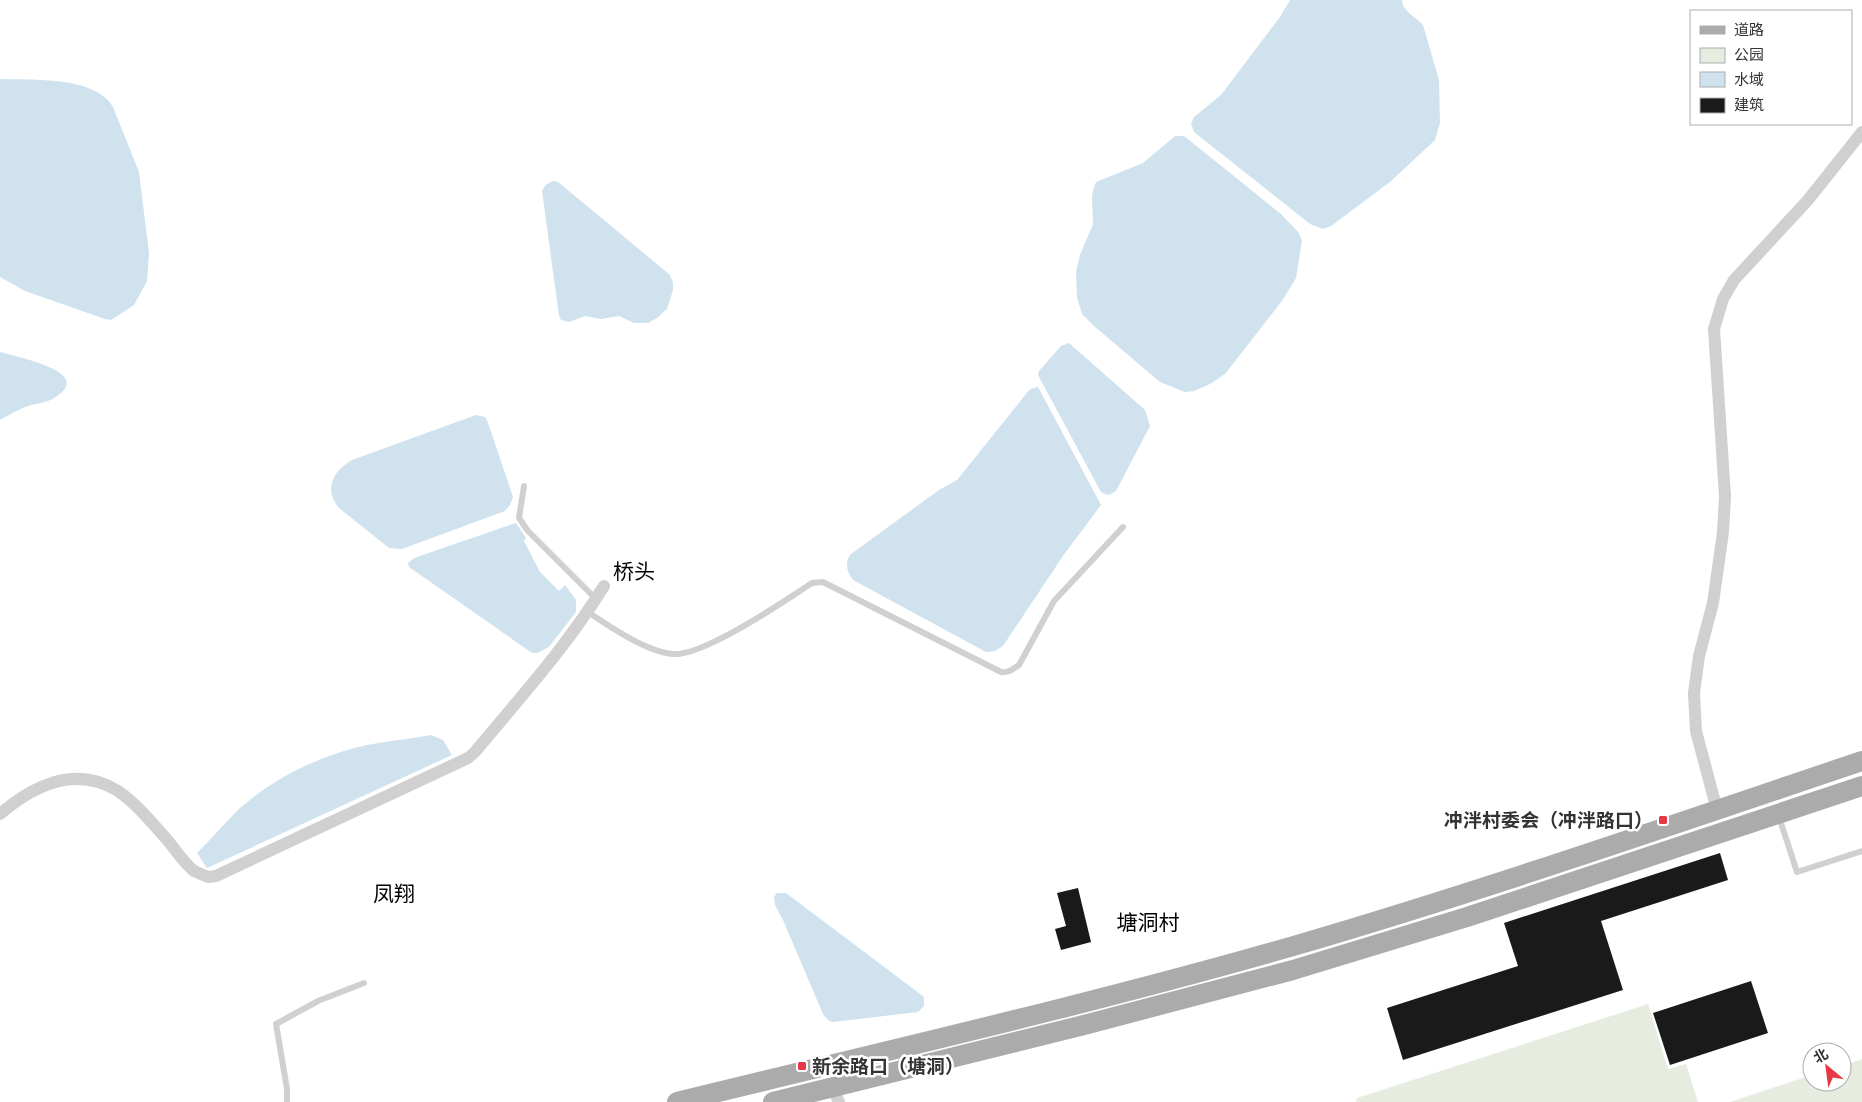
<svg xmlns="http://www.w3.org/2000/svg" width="1862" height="1102" viewBox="0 0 1862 1102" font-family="Mulish,'Noto Sans SC',sans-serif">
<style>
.green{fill:#e6ecdf}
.water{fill:#cfe2ee}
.building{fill:#1a1a1a}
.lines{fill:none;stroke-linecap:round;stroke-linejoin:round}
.service{stroke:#d0d0d0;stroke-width:6}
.minor{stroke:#d0d0d0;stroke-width:12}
.primary{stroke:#ababab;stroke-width:20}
.poi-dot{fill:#e63946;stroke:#fff;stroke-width:2}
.labels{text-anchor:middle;stroke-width:5;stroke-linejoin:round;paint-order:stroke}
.poi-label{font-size:19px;font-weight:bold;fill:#333;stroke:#fff;text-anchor:end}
.quarter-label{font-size:21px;fill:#000;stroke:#fff}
</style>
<rect width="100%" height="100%" fill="#fff"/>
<!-- green -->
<g class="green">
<path d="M1648,1004L1668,1069L1686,1064L1698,1102H1356L1357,1098Z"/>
<path d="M1862,1059V1102H1730L1812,1075V1082H1842V1066Z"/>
</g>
<!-- water -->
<g class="water">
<path d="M1290,0H1402C1403,12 1415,16 1423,25L1439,80L1440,123L1435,140L1390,182L1331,226L1323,229L1310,224L1194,132L1191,124L1194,117L1221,95L1280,17Z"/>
<path d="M0,79C31,80 96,76 113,107L139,172L149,253L147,281L134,305L111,320L105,319L25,291L0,277Z"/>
<path d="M1175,136H1184L1281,214L1299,233L1302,241L1296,278L1282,301L1225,374L1210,384L1194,391L1185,392L1160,382L1094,326L1082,314L1077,298L1076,272L1080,255L1093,224L1092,198L1093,190L1096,182L1143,163Z"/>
<path d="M554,181L558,182L669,274L673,282V290L667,309L657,318L648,323H634L619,316L601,319L585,316L569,322L561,320L559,316L542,191C544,186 548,182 554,181Z"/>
<path d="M1069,343L1145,410L1150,426L1116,491L1109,495L1105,494L1101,492L1038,375L1039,371L1061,346Z"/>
<path d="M0,352C16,357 98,372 54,398C46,403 37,403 28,406C19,409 9,415 0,420Z"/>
<path d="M1038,387L1101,505L1063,556L1003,646L995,651L986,652L853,580C847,572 844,563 851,554L939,490L957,480L1030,389Z"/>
<path d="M476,415L485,417L487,420L513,497L510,505L505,511L402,549L389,548L339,508C323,489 333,471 352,460Z"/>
<path d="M516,523L526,538L524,541L540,572L559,591L565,585L576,600V612L549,647L537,653H532L409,567L408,563L414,558Z"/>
<path d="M431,735L443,740L452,755L207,868L197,853C211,839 225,823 239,809C275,777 321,755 367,745C388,741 410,739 431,735Z"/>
<path d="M777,893H786L924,997V1006L918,1012L833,1022L829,1021L823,1014L783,920L775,905L774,897Z"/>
</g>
<!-- building -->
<g class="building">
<path d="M1720,853L1728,880L1601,921L1623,990L1403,1060L1387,1008L1518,966L1504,923Z"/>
<path d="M1078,888L1091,942L1061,950L1055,929L1066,926L1057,893Z"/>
<path d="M1751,981L1768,1033L1670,1065L1653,1013Z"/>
</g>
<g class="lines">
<!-- service -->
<g class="service">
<path d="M524,486L519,518L528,531L596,599"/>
<path d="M588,612C610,627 647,652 673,654C702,657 785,601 812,583L823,582L1001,672C1009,673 1013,669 1019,665L1054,601L1123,527"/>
<path d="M1779,817L1797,872L1862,851"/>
<path d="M287,1102V1089L276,1024L318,1001L364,983"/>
</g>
<!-- minor -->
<g class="minor">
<path d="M1717,810L1696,731L1694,693L1699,656L1713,603L1723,532L1725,496L1714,329L1723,299L1734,280L1808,200L1862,132"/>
<path d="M0,814C34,785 76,765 118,791C137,804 154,825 169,842C177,852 184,863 194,871L208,877L216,876L468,758L474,753C519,699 567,646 604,586"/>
<path d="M832,1087L839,1102"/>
</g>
<!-- primary -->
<g class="primary">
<path d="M677,1102C881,1052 1088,1005 1290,947C1482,891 1672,825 1862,761"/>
<path d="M773,1102L1084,1025L1293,970L1467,917L1862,786"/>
</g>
</g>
<!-- markers -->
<g class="poi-dot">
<rect x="1658" y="815" width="10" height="10" rx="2.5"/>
<rect x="797" y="1061" width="10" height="10" rx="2.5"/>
</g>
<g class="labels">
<!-- poi labels -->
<g class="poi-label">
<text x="1653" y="827">冲泮村委会（冲泮路口）</text>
<text x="812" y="1073" text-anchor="start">新余路口（塘洞）</text>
</g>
<!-- quarter labels -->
<g class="quarter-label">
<text x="634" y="579">桥头</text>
<text x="394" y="901">凤翔</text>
<text x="1148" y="930">塘洞村</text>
</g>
</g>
<!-- legend -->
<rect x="1690" y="10" width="162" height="115" fill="#ffffff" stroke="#adadad"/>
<rect x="1700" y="26" width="25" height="8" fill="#ababab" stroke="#adadad"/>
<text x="1734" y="35" font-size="15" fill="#333333">道路</text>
<rect x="1700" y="48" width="25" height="15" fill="#e6ecdf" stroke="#adadad"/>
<text x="1734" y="60" font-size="15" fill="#333333">公园</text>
<rect x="1700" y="72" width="25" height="15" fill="#cfe2ee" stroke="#adadad"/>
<text x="1734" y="85" font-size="15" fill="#333333">水域</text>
<rect x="1700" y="98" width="25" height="15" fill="#1a1a1a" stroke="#adadad"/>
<text x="1734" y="110" font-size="15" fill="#333333">建筑</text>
<!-- north arrow -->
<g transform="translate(1827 1067) rotate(331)"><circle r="24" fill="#ffffff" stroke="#adadad"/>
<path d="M0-4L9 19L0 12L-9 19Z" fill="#e63946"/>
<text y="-8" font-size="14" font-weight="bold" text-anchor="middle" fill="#333333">北</text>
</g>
</svg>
